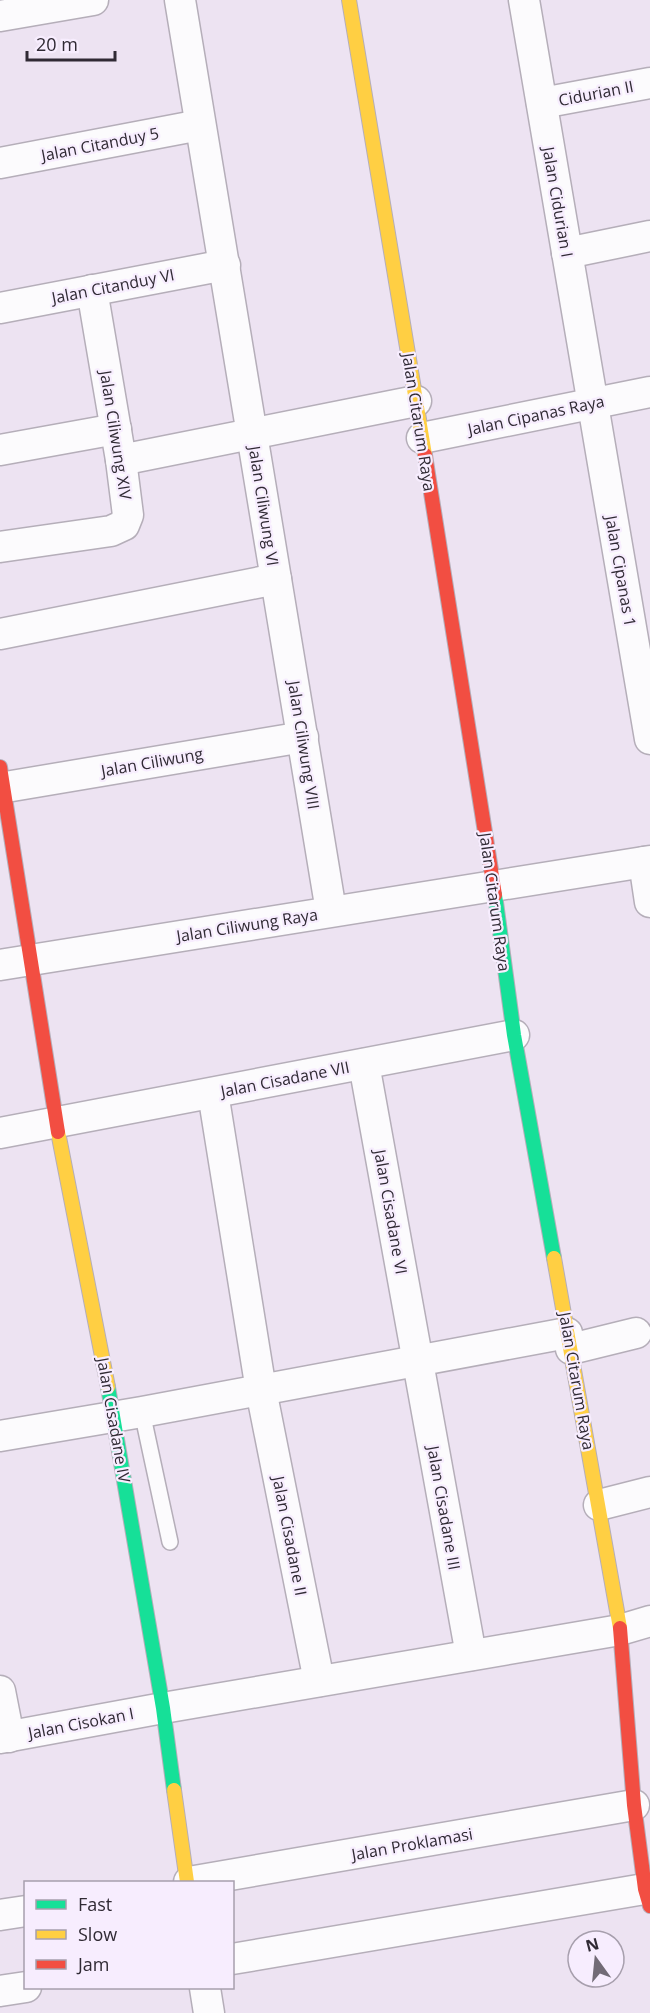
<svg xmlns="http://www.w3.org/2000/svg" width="650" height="2013" viewBox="0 0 650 2013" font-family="'Open Sans',sans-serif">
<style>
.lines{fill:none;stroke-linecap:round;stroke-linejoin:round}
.lane-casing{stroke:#b5aeb9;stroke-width:18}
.street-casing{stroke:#b5aeb9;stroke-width:33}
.fast-casing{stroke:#b5aeb9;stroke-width:16}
.slow-casing{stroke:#b5aeb9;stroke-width:16}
.jam-casing{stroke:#b5aeb9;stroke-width:16}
.lane{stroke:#fcfbfd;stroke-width:15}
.street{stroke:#fcfbfd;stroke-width:30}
.fast{stroke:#16e098;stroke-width:14}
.slow{stroke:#ffcf43;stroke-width:14}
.jam{stroke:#f24e42;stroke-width:14}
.labels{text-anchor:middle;stroke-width:4.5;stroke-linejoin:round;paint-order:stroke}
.street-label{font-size:16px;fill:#302a34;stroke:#f7edfe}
</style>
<rect width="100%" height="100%" fill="#ede3f2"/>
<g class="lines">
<defs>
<path id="lane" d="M142,1412L170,1542"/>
<g id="street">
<path d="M180,0L331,911"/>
<path d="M524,0L650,739"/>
<path d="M0,16L93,0"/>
<path d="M542,103L650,83"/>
<path d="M0,163L200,125"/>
<path d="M567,253L650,236"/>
<path d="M0,308L225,265"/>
<path d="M422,438L650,392"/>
<path d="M0,450L116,429"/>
<path d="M121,460L416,401"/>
<path d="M0,547L111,531L124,525L128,515L121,460L92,290"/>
<path d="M0,634L276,579"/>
<path d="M0,788L303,737"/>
<path d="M644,862L650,902"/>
<path d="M0,965L650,861"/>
<path d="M364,1064L471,1655"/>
<path d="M213,1093L261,1390L319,1681"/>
<path d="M0,1133L514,1035"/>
<path d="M571,1349L636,1333"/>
<path d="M0,1436L142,1412L567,1333"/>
<path d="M599,1505L650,1492"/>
<path d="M0,1691L9,1737"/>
<path d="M0,1738L163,1708L620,1630L650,1621"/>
<path d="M189,1882L634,1805"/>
<path d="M0,1915L26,1911"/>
<path d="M232,1959L650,1888"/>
<path d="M205,1988L209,2013"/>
<path d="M0,1991L26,1987"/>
</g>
<g id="fast">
<path d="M495,895L514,1035L554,1258"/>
<path d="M108,1387L163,1708L174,1790"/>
</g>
<g id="slow">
<path d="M349,0L425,455"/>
<path d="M58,1132L108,1387"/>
<path d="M554,1258L620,1628"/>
<path d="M174,1790L187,1882"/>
</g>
<g id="jam">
<path d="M425,455L495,895"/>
<path d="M0,767L58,1132"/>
<path d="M620,1628L634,1805L645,1889L650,1906"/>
</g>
</defs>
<!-- lane casing -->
<use href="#lane" class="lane-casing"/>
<!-- street casing -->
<use href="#street" class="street-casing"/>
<!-- fast casing -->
<use href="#fast" class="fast-casing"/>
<!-- slow casing -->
<use href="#slow" class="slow-casing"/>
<!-- jam casing -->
<use href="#jam" class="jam-casing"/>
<!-- lane -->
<use href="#lane" class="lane"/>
<!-- street -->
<use href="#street" class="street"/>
<!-- fast -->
<use href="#fast" class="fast"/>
<!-- slow -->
<use href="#slow" class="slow"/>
<!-- jam -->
<use href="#jam" class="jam"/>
</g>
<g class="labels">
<!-- street labels -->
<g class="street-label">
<text transform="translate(596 93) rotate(-11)" y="6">Cidurian II</text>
<text transform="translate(100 144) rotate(-11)" y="6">Jalan Citanduy 5</text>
<text transform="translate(558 202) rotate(80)" y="6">Jalan Cidurian I</text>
<text transform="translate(113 286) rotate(-11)" y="6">Jalan Citanduy VI</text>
<text transform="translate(536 415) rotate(-12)" y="6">Jalan Cipanas Raya</text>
<text transform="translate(419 422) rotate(81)" y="6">Jalan Citarum Raya</text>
<text transform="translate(116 435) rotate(81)" y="6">Jalan Ciliwung XIV</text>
<text transform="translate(264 506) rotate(81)" y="6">Jalan Ciliwung VI</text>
<text transform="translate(621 571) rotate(80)" y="6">Jalan Cipanas 1</text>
<text transform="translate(304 745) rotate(81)" y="6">Jalan Ciliwung VIII</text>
<text transform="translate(152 762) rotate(-10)" y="6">Jalan Ciliwung</text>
<text transform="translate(495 902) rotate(82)" y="6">Jalan Citarum Raya</text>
<text transform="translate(247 925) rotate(-9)" y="6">Jalan Ciliwung Raya</text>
<text transform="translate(285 1079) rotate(-11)" y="6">Jalan Cisadane VII</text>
<text transform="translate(391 1212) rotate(80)" y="6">Jalan Cisadane VI</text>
<text transform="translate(577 1381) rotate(80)" y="6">Jalan Citarum Raya</text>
<text transform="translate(114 1420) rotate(80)" y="6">Jalan Cisadane IV</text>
<text transform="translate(444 1508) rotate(80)" y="6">Jalan Cisadane III</text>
<text transform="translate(290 1536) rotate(79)" y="6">Jalan Cisadane II</text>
<text transform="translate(81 1723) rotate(-11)" y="6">Jalan Cisokan I</text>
<text transform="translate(412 1844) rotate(-10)" y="6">Jalan Proklamasi</text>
</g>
</g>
<!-- legend -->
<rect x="24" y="1881" width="210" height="108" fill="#f7edfe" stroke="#a79fad" stroke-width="1.5"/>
<rect x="36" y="1900" width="30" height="9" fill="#16e098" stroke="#a79fad" stroke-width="1.5"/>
<text x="78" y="1911" font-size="18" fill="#302a34">Fast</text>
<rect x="36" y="1930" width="30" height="9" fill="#ffcf43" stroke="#a79fad" stroke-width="1.5"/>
<text x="78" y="1941" font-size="18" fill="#302a34">Slow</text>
<rect x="36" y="1960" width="30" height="9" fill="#f24e42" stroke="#a79fad" stroke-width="1.5"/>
<text x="78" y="1971" font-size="18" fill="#302a34">Jam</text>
<!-- north arrow -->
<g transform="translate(596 1959) rotate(345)"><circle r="28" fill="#f7edfe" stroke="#a79fad" stroke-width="1.5"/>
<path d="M0-4.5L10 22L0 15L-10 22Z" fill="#726b76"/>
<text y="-9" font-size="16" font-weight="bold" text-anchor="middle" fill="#302a34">N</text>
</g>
<!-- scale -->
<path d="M27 51v9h88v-9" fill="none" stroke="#302a34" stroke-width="3"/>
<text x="36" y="51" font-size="18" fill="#302a34" stroke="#f7edfe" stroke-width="4.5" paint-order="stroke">20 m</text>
</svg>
